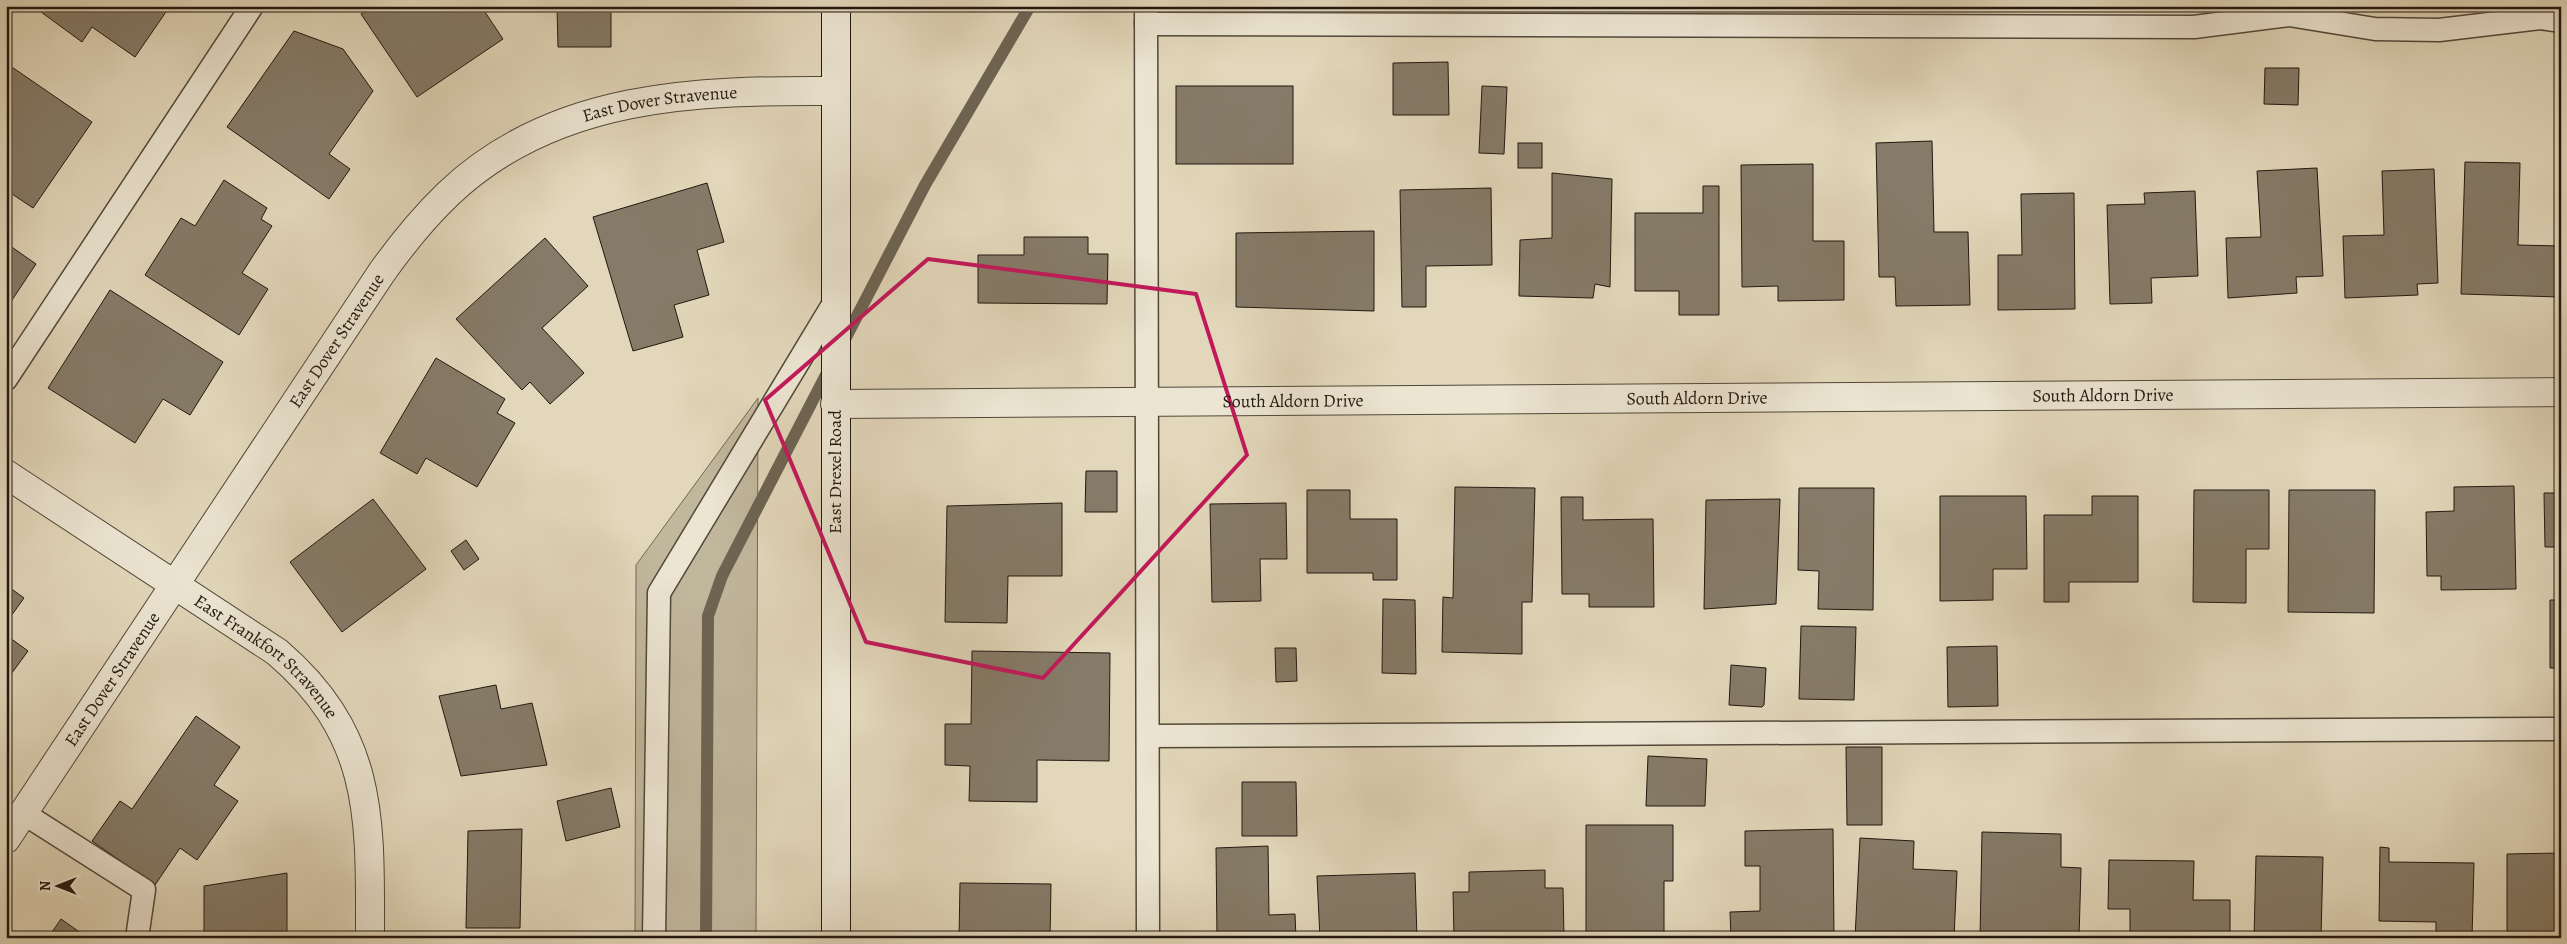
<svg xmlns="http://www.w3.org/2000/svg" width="2567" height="944" viewBox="0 0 2567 944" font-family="Alegreya,serif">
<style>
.green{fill:#c1b79d;stroke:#716856}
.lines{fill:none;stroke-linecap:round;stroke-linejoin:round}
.stream{stroke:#6d6453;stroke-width:12}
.building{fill:#857b68;stroke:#211810}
.lane-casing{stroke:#51483a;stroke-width:25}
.street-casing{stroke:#51483a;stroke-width:30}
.secondary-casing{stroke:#211810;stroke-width:30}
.lane{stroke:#ece5d2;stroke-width:22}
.street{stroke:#ece5d2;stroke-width:28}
.secondary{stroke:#ece5d2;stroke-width:28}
.marked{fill:none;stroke:#c2185b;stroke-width:4;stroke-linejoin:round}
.labels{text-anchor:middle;stroke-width:4;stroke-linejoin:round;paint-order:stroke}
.street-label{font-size:18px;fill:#211810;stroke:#ece5d2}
</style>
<rect width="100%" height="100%" fill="#e2d7ba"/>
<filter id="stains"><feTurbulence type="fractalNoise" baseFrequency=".004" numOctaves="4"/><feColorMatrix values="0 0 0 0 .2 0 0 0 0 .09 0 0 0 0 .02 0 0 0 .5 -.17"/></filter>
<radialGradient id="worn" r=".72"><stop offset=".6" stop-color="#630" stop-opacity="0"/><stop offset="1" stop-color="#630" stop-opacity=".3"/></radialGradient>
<!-- green -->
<path class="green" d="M758,398L756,938H635L636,565Z"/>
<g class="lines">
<!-- stream -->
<g class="stream">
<path d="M842,345L925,185L1030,6"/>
<path d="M706,938L708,616L722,576L829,369"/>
</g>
</g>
<!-- building -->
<g class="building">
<path d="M45,6H170L135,57L92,27L82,42L41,12Z"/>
<path d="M372,6H481L503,39L417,97L361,14Z"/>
<path d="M557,6H611V47H558Z"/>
<path d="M294,31L343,49L373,91L329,154L350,169L329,199L227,127Z"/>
<path d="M1448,62L1449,115H1393V63Z"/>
<path d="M6,63L92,122L33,208L6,190Z"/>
<path d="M2265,68H2299L2298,105L2264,104Z"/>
<rect x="1176" y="86" width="117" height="78"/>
<path d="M1482,86L1507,87L1504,154L1479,153Z"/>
<path d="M1932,141L1934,232H1968L1970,305L1896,306L1895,277H1879L1876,143Z"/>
<rect x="1518" y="143" width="24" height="25"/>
<path d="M2465,162L2520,163L2518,245L2561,246L2560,297L2461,294Z"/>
<path d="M1813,164V241H1844V300L1778,301V286L1742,287L1741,165Z"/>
<path d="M2317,168L2323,276L2296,277L2297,293L2228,298L2226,238L2261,237L2257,171Z"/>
<path d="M2434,169L2438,283L2417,284L2418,295L2345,298L2343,236L2384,235L2382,171Z"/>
<path d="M1552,173L1612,179L1610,287L1595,284L1593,298L1519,296L1520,240L1552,238Z"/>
<path d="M224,180L267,208L261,219L272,226L242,273L268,289L239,335L145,275L181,218L195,226Z"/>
<path d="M707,183L724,242L697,250L709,295L674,305L683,337L633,351L593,217Z"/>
<path d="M1703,186H1719V315H1679V291H1635V213H1703Z"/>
<path d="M1491,188L1492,265L1426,266V307H1402L1400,190Z"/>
<path d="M2195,191L2198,276L2151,278L2152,303L2110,304L2107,205L2145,204L2144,193Z"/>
<path d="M2074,193L2075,309L1998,310V255H2022L2021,194Z"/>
<path d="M1374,231V311L1236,307V233Z"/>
<path d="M1024,237H1088V254H1108L1107,304L978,303V255H1024Z"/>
<path d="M545,238L588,286L542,328L584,373L550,404L530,382L522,390L456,319Z"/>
<path d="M6,243L36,264L6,309Z"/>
<path d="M110,290L223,362L190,415L163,399L135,443L48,388Z"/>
<path d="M436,358L505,399L497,413L515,423L477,487L426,458L417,474L380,453Z"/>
<path d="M1086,471H1117V512H1085Z"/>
<path d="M2514,486L2516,589L2441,590V576H2427L2426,512L2454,511V487Z"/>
<path d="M1455,487L1535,488L1532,602H1522V654L1442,652L1443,597L1453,598Z"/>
<path d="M1799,488H1874L1873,610L1818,609L1819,571L1798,570Z"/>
<path d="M1307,490H1350V519H1397V580H1373V573H1307Z"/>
<path d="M2194,490H2269V549H2246V603L2193,602Z"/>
<path d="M2289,490H2375L2374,613L2288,612Z"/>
<path d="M2544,493H2561V668H2550V600H2560V547H2545Z"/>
<path d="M1940,496H2026L2027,569H1993V600L1940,601Z"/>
<path d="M2092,496H2138V582H2069V602H2044V515H2092Z"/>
<path d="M1561,497H1583V520L1653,519L1654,607H1589V594H1562Z"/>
<path d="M373,499L426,569L342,632L290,562Z"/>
<path d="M1780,499L1776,604L1704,609L1706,500Z"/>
<path d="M1062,503V576H1008L1007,623L945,622L947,506Z"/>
<path d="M1286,503L1287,559H1260L1261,601L1212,602L1210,504Z"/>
<path d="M466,540L479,559L464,570L451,551Z"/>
<path d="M6,585L24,598L6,623Z"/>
<path d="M1383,599L1415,600L1416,674L1382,673Z"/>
<path d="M1801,626L1856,627L1854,700L1799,699Z"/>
<path d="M6,635L28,651L6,681Z"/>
<path d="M1997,646L1998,706L1948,707L1947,647Z"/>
<path d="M1275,648H1296L1297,681L1276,682Z"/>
<path d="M972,651L1110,653L1109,761L1037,760V802L969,801L970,766L945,765V724H971Z"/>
<path d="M1731,665L1766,668L1764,705L1762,707L1729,705Z"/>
<path d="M496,685L501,709L532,703L547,765L461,776L439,696Z"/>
<path d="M196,716L240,747L214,785L238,801L197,860L180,848L155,885L92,841L120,801L132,809Z"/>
<path d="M1846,747H1882V825H1847Z"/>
<path d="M1648,756L1707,759L1705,806H1646Z"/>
<path d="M1242,782H1296L1297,836H1242Z"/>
<path d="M611,788L620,827L566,841L557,801Z"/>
<path d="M1586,825H1673V881H1664V938H1586Z"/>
<path d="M522,829L520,928H466L468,831Z"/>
<path d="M1833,829L1834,938H1731L1730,912L1760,911V866H1745V831Z"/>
<path d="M1982,832L2061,834V867L2081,868L2079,938H1980Z"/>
<path d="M1860,838L1914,841L1913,869L1957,871L1954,938L1887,935V938H1855Z"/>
<path d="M1268,846L1269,915L1295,914L1296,938H1217L1216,848Z"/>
<path d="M2380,847L2389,848V862L2474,863L2472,938H2436V922L2379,921Z"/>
<path d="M2561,853V938H2507V854Z"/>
<path d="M2256,856L2323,857L2321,938H2254Z"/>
<path d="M2109,860L2194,861L2193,900H2230V938H2130V909H2108Z"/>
<path d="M1545,870V888H1563L1564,938H1454L1453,892H1469V872Z"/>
<path d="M287,873V938H204V886Z"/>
<path d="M1415,873L1417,938H1320L1317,876Z"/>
<path d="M960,883L1051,884L1050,938H959Z"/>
<path d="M61,919L88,938H48Z"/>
</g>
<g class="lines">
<defs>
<g id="lane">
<path d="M1146,6L1148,938"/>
<path d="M1146,24L2194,27L2289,15L2375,29L2439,30L2540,18L2561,21"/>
<path d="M6,379L252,6"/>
<path d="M1148,736L2561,729"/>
<path d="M23,813L144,890L137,938"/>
<path d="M654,938L659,593L837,298"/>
</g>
<g id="street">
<path id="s1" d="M835,404L2561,392"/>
<path id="s2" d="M6,474L277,652C375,736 370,819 370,938"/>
<path id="s3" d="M6,839L382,272C402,244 423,218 448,194C554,93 698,90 836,91"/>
</g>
<path id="secondary" d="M836,938V6"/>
</defs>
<!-- lane casing -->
<use href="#lane" class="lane-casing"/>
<!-- street casing -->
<use href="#street" class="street-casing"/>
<!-- secondary casing -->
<use href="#secondary" class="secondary-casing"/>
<!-- lane -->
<use href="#lane" class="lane"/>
<!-- street -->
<use href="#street" class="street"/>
<!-- secondary -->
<use href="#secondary" class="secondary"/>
</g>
<!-- marked area -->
<path class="marked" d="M928,259L1196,294L1247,455L1043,678L866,642L765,400Z"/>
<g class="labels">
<!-- street labels -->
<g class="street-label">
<text dy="6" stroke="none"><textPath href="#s3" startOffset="1018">East Dover Stravenue</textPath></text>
<text dy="6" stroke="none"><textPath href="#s3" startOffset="598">East Dover Stravenue</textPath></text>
<text dy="6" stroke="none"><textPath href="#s1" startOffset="1268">South Aldorn Drive</textPath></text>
<text dy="6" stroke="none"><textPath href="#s1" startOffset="862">South Aldorn Drive</textPath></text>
<text dy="6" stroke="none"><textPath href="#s1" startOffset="458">South Aldorn Drive</textPath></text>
<text transform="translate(835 472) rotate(-90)" y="6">East Drexel Road</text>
<text dy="6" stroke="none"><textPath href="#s2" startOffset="319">East Frankfort Stravenue</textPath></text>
<text dy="6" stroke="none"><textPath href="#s3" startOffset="192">East Dover Stravenue</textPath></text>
</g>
</g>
<!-- margin -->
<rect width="2567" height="944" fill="none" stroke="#e2d7ba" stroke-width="25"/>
<rect x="8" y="8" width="2552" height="929" fill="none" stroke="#211810" stroke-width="2.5"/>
<rect x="12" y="12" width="2542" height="919" fill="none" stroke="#211810"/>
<!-- north arrow -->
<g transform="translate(58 886) rotate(270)" stroke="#ece5d2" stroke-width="4" paint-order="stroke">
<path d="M0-4L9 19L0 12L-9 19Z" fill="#211810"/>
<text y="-8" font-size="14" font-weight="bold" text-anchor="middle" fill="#211810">N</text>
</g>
<rect width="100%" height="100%" filter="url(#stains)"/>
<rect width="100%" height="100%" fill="url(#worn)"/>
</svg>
